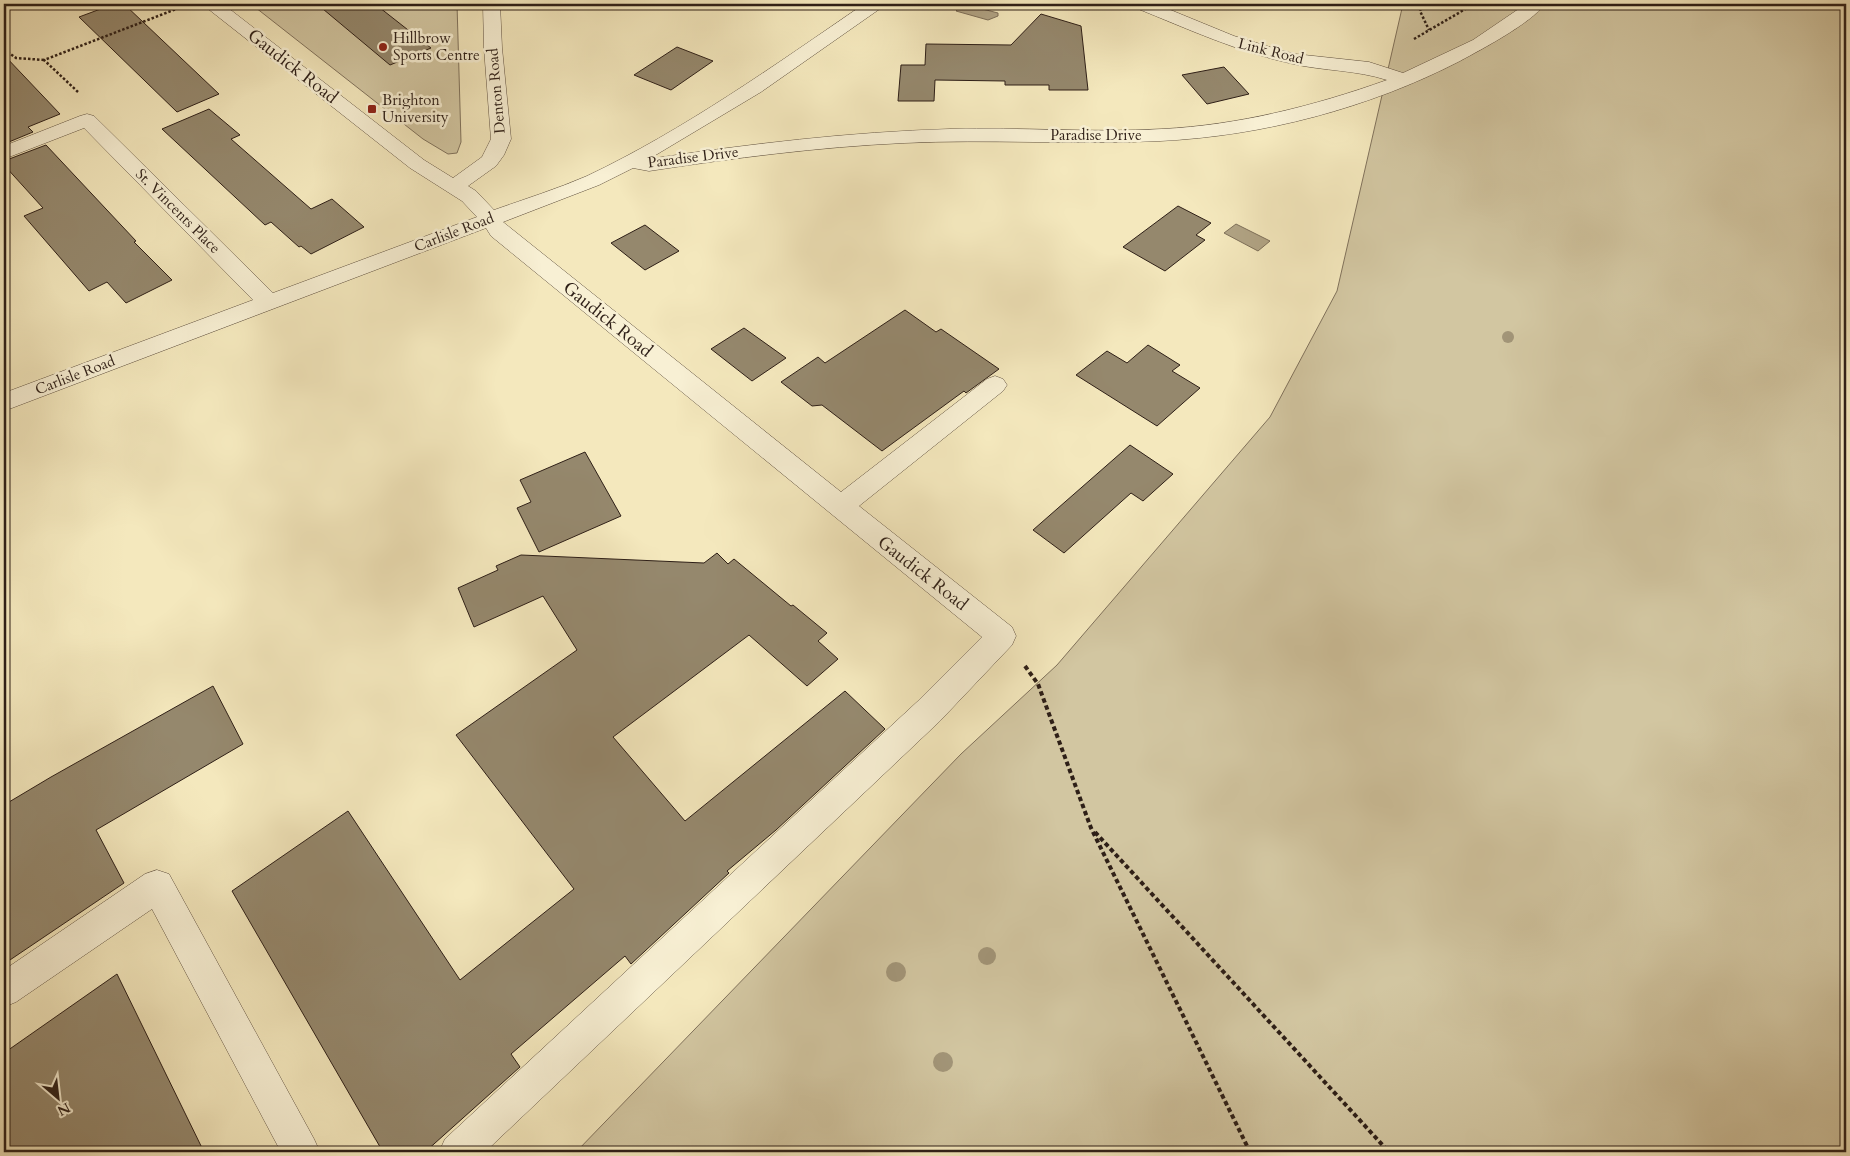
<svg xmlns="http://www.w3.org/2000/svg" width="1850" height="1156" viewBox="0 0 1850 1156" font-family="Cardo,serif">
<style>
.green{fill:#d2c6a1;stroke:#80725c}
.water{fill:#b1a485;stroke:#7d6f59}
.building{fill:#95886d;stroke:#2e1f17}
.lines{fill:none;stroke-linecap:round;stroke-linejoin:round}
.minor-casing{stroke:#605140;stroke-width:1}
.path-far1{stroke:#2e1f17;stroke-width:2.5;stroke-dasharray:2.5 2;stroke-linecap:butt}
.path{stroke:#2e1f17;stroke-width:4;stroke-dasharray:4.5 3;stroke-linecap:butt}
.minor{fill:#f8f0d4;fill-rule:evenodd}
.tree{fill:#a29578}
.poi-dot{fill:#8f2418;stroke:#f8f0d4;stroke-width:2}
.labels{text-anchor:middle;stroke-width:5;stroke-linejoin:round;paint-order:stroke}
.far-poi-label{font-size:15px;fill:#2e1f17;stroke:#f8f0d4;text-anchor:start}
.far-street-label{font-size:15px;fill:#2e1f17;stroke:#f8f0d4}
.street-label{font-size:18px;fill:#2e1f17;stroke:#f8f0d4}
</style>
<rect width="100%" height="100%" fill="#f4e8bd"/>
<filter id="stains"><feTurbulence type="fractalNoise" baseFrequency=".004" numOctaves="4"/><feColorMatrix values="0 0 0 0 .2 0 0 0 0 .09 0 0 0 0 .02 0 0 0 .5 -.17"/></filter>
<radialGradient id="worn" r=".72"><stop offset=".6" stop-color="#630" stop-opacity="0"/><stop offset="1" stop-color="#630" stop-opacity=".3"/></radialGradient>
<!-- green -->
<g class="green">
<path d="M251,4H457L461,142L457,153L448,154L423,139Z"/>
<path d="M1403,4H1846V1152H576L961,754L1057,665L1270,417L1337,291Z"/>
</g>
<!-- water -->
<g class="water">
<path d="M963,4L998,13V16L988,20L956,11Z"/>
<path d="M1236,224L1270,241L1258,251L1224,233Z"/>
</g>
<!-- building -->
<g class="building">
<path d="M114,4H124L219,94L177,112L79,17Z"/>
<path d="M317,4H375L431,48L390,65Z"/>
<path d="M1041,14L1081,26L1088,90H1049V85H1005V81L935,80L934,101H898L901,65H925L926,44L1011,45Z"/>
<path d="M677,47L713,61L671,90L634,75Z"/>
<path d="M4,55L60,114L28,127L33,132L4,144Z"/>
<path d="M1224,67L1249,94L1207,104L1182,75Z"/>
<path d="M209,109L240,135L231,139L311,209L332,199L364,227L311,254L301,246L299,247L271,222L265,225L162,129Z"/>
<path d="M46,145L136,241L134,242L172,280L126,303L107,282L89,291L24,216L43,208L4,165V161Z"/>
<path d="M1178,206L1211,223L1196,235L1205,240L1165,271L1123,247Z"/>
<path d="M645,225L679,251L645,270L611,243Z"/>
<path d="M905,310L936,332L941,329L999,369L966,393L964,391L882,451L822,405L812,406L781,382L818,357L825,363Z"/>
<path d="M744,328L786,358L752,381L711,349Z"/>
<path d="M1148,345L1180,365L1172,371L1200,388L1157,426L1076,375L1107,351L1127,363Z"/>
<path d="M1130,445L1173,474L1143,501L1131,493L1064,553L1033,530Z"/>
<path d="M585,452L621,516L539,552L517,508L531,502L520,480Z"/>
<path d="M717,553L728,564L734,559L791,606L793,605L827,633L818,641L838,659L807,686L749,635L613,737L685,821L845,691L885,729L776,830L727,871L729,873L631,964L625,956L511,1054L520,1067L425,1152H383L232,891L348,811L460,980L574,889L456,735L577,650L543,596L474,627L458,588L498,570L496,566L521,555L704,563Z"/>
<path d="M213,686L243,744L96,830L124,883L4,964V805L51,777Z"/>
<path d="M117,974L204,1152H11L4,1135V1053Z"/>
</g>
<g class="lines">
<defs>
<g id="minor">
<path d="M205,4H223L424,160L453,178L482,157L491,139L484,48L483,4H500L502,48L511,139L504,155L496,166L468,186L476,191L494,210C525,199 557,189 587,176C684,130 775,65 864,4H884L881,8L761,92L649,159C750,144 849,132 950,129C1021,127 1092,133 1162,129C1239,125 1314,106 1387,80C1356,70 1325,71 1293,64C1238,52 1188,29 1136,8L1134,4H1156L1234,36L1270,47L1295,54L1369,62L1403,73L1473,40L1526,4H1545C1530,24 1482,49 1460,61C1369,108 1263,136 1160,141C1075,145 989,139 904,143C818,147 734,158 649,171L633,168L599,185L503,222L841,492L987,379L995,376L1003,379L1007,385L1003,391L859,506L1012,627L1016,636L1012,645L940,721L485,1152H439L445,1139L918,701L982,637L491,236L486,228L4,411V393L253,300L84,128L4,159V146L80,116L87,114L94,116L273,293L477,217L462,201L410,168L207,8Z"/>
<path d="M157,870L169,874L314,1139L320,1152H281L152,909L16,1002L4,1007V970L145,874Z"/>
</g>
</defs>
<!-- minor casing -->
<use href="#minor" class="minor-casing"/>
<!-- path-far1 -->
<g class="path-far1">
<path d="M1422,4L1420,11L1429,30"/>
<path d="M1414,39L1474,4"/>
<path d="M4,49L16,58L44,60"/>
<path d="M78,92L44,60L184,6"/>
</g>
<!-- path -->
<g class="path">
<path d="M1025,666L1038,684L1091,828L1250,1152"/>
<path d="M1095,832L1389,1152"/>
</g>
<!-- minor -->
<use href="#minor" class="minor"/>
</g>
<!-- trees -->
<g class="tree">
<circle cx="1508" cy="337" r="6"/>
<circle cx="987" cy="956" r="9"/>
<circle cx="896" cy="972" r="10"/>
<circle cx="943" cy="1062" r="10"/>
</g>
<!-- markers -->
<g class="poi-dot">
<circle cx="383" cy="47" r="5"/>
<rect x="367" y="104" width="10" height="10" rx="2.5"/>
</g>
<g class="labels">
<!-- far-poi labels -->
<g class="far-poi-label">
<text x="393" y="43">Hillbrow<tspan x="393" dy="17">Sports Centre</tspan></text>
<text x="382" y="105">Brighton<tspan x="382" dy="17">University</tspan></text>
</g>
<!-- far-street labels -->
<g class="far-street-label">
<text transform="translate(1271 51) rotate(14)" y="5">Link Road</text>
<text transform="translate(496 91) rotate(-95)" y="5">Denton Road</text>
<text x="1096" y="140">Paradise Drive</text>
<text transform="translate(693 157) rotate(-7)" y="5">Paradise Drive</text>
<text transform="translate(178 211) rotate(45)" y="5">St. Vincents Place</text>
<text transform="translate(454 232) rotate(-21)" y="5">Carlisle Road</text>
<text transform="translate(75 375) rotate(-21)" y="5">Carlisle Road</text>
</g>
<!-- street labels -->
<g class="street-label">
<text transform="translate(293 66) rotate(38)" y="6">Gaudick Road</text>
<text transform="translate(608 319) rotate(39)" y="6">Gaudick Road</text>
<text transform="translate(923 573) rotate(38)" y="6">Gaudick Road</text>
</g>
</g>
<!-- margin -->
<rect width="1850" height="1156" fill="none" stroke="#f4e8bd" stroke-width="20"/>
<rect x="5" y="5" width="1840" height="1146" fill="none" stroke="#2e1f17" stroke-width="2.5"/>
<rect x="10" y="10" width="1830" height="1136" fill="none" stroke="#2e1f17"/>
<!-- north arrow -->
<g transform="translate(58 1098) rotate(152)" stroke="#f8f0d4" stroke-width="4" paint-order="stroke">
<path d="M0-4L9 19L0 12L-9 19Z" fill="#2e1f17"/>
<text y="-8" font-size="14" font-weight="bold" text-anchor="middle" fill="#2e1f17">N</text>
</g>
<rect width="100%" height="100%" filter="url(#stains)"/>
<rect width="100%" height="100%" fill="url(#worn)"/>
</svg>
